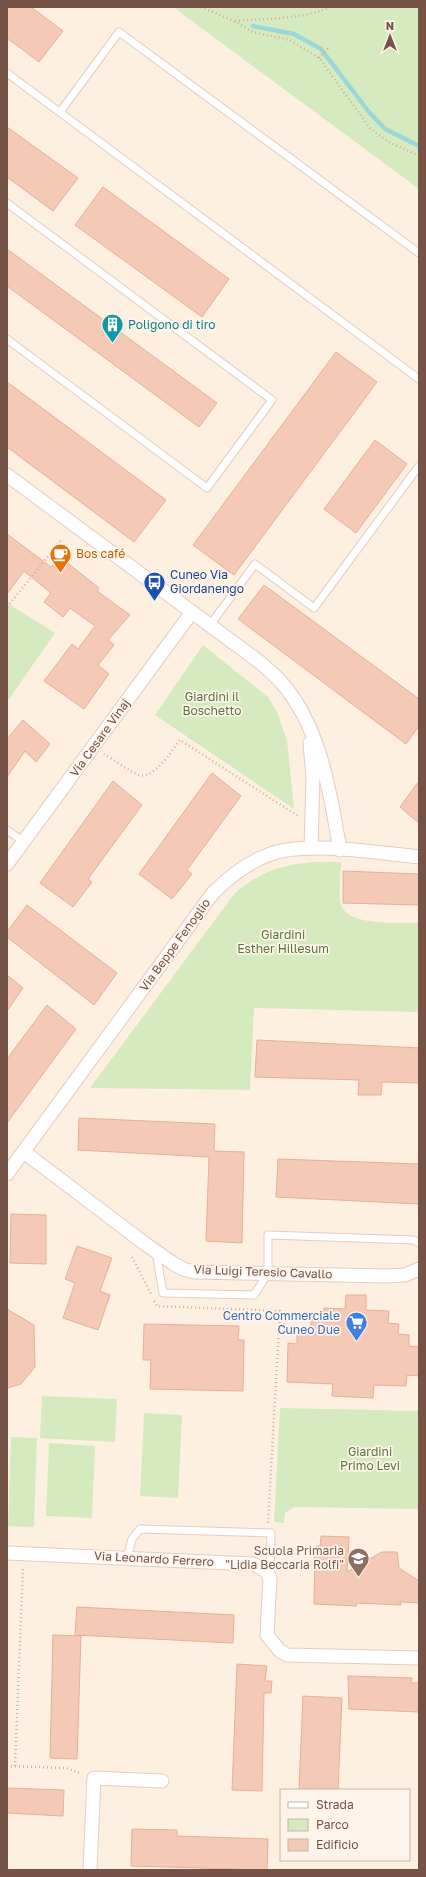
<svg xmlns="http://www.w3.org/2000/svg" width="426" height="1877" viewBox="0 0 426 1877" font-family="'Golos Text',sans-serif">
<style>
.green{fill:#d5ebbf}
.lines{fill:none;stroke-linecap:round;stroke-linejoin:round}
.stream{stroke:#9bd6da;stroke-width:4.5}
.building{fill:#f4cab7;stroke:#e8ae97}
.lane-casing{stroke:#e4cdc0;stroke-width:9}
.street-casing{stroke:#e4cdc0;stroke-width:15}
.path{stroke:#d9ad9b;stroke-width:2.5;stroke-dasharray:1 3;stroke-linecap:butt}
.lane{stroke:#fff;stroke-width:7}
.street{stroke:#fff;stroke-width:13}
.labels{text-anchor:middle;stroke-width:3.5;stroke-linejoin:round;paint-order:stroke}
.culture-label{font-size:12px;fill:#0d838f;stroke:#fff4e9;text-anchor:start}
.food-label{font-size:12px;fill:#c56008;stroke:#fff4e9;text-anchor:start}
.transit-label{font-size:12px;fill:#164399;stroke:#fff4e9;text-anchor:start}
.park-label{font-size:12px;fill:#52763c;stroke:#fff4e9}
.street-label{font-size:12px;fill:#765347;stroke:#fff4e9}
.shop-label{font-size:12px;fill:#366cbe;stroke:#fff4e9;text-anchor:end}
.education-label{font-size:12px;fill:#785e54;stroke:#fff4e9;text-anchor:end}
</style>
<rect width="100%" height="100%" fill="#fdf0e1"/>
<!-- green -->
<g class="green">
<path d="M173,7H419V189Z"/>
<path d="M7,603L55,633L7,702Z"/>
<path d="M203,645L268,697L277,712L287,740L294,809L155,715Z"/>
<path d="M314,862H341C341,873 338,896 341,905C349,927 399,922 419,923V1012L254,1008L250,1090L90,1088L235,893C262,871 280,865 314,862Z"/>
<path d="M42,1396L117,1399L115,1442L40,1438Z"/>
<path d="M280,1408L419,1411V1509L294,1507L285,1513L284,1523L274,1522Z"/>
<path d="M144,1413L182,1415L178,1498L140,1496Z"/>
<path d="M11,1437L37,1438L34,1527L8,1526Z"/>
<path d="M49,1443L95,1446L92,1518L46,1516Z"/>
</g>
<g class="lines">
<!-- stream -->
<path class="stream" d="M253,26L294,34L321,49L369,112L385,129L419,146"/>
</g>
<!-- building -->
<g class="building">
<path d="M7,7H31L63,31L39,62L7,38Z"/>
<path d="M7,127L78,178L53,211L7,177Z"/>
<path d="M103,187L229,279L202,317L75,225Z"/>
<path d="M7,249L217,403L199,427L7,286Z"/>
<path d="M336,352L377,382L234,575L193,545Z"/>
<path d="M7,382L166,500L134,542L7,447Z"/>
<path d="M375,440L407,464L356,533L324,509Z"/>
<path d="M7,534L51,567L60,557L99,588L97,591L130,615L108,640L114,645L98,665L109,674L84,709L44,681L72,644L78,649L95,626L70,608L63,617L44,602L51,593L24,571L7,594Z"/>
<path d="M264,585L419,699V726L406,744L238,619Z"/>
<path d="M23,720L50,744L36,762L25,751L7,777V739Z"/>
<path d="M212,773L241,796L187,870L192,874L172,899L139,874Z"/>
<path d="M113,781L142,805L88,879L92,882L73,907L40,883Z"/>
<path d="M419,781V823L400,807Z"/>
<path d="M343,871L419,874V905L343,903Z"/>
<path d="M27,905L117,973L94,1005L7,937V932Z"/>
<path d="M7,975L23,988L7,1011Z"/>
<path d="M47,1005L76,1029L7,1123V1059Z"/>
<path d="M257,1040L419,1048V1083L382,1082L381,1095H358L359,1080L255,1077Z"/>
<path d="M79,1118L215,1124L214,1151L244,1152L242,1243L206,1241L209,1157L78,1150Z"/>
<path d="M278,1159L419,1164V1204L276,1197Z"/>
<path d="M11,1214L46,1215V1264L10,1263Z"/>
<path d="M77,1246L112,1258L100,1291L110,1295L98,1330L63,1318L75,1283L65,1279Z"/>
<path d="M346,1295H366V1310L389,1311L388,1323L399,1324L398,1334L409,1335V1346L419,1347V1376L407,1375L406,1386L374,1385L373,1398L332,1396L333,1384L287,1382L288,1343L297,1344V1331L311,1332V1319L323,1320L324,1308L345,1309Z"/>
<path d="M7,1309L34,1325L35,1367L21,1384L7,1388Z"/>
<path d="M144,1324L239,1326L238,1340H244L243,1391L150,1389L151,1360H143Z"/>
<path d="M321,1536L349,1537L347,1572L382,1552H397L399,1568L419,1581V1603L400,1602L401,1605L357,1603L356,1606L314,1604L315,1546H320Z"/>
<path d="M77,1607L234,1615L233,1643L75,1635Z"/>
<path d="M53,1635L81,1636L77,1759L50,1758Z"/>
<path d="M237,1664L267,1666L265,1681H272L271,1693H264L262,1791L232,1790Z"/>
<path d="M348,1676L412,1678L411,1683H419V1712L349,1709Z"/>
<path d="M303,1696L342,1698L338,1790H299Z"/>
<path d="M7,1788L64,1790L63,1816L7,1813Z"/>
<path d="M132,1829L177,1830V1836L268,1839L267,1870L131,1866Z"/>
</g>
<g class="lines">
<defs>
<g id="lane">
<path d="M7,73L419,379"/>
<path d="M60,112L119,32L419,253"/>
<path d="M7,203L272,400L207,488L7,339"/>
<path d="M210,625L255,564L314,608L419,466"/>
<path d="M7,830L24,842"/>
<path d="M156,1252L163,1293L254,1295L268,1273V1235L414,1240L419,1243"/>
<path d="M127,1558L132,1539L140,1529L271,1533L270,1576"/>
</g>
<g id="street">
<path d="M7,475L261,663C267,669 275,675 281,682C321,727 330,793 340,850"/>
<path d="M310,743L313,778L311,848"/>
<path d="M7,864L192,612"/>
<path d="M24,1152L144,1243L174,1264L183,1269L195,1272L386,1276L405,1275L419,1269"/>
<path d="M7,1174L213,893C229,877 247,863 268,855C303,840 380,853 419,857"/>
<path d="M7,1553L253,1564L265,1570L270,1578L267,1635L279,1650L287,1655L419,1658"/>
<path d="M90,1870L94,1778L162,1781"/>
</g>
</defs>
<!-- lane casing -->
<use href="#lane" class="lane-casing"/>
<!-- street casing -->
<use href="#street" class="street-casing"/>
<!-- path -->
<g class="path">
<path d="M201,7L234,21L253,32L290,40L319,58L370,128L387,141L419,156"/>
<path d="M235,21C268,18 300,20 331,7"/>
<path d="M319,58L329,47"/>
<path d="M7,607L62,539"/>
<path d="M104,754C113,759 130,772 139,775C154,780 172,750 180,740L298,816"/>
<path d="M132,1257L151,1294"/>
<path d="M154,1301L157,1306L280,1311L268,1523"/>
<path d="M7,1766L66,1768L82,1774"/>
<path d="M15,1766L23,1567"/>
</g>
<!-- lane -->
<use href="#lane" class="lane"/>
<!-- street -->
<use href="#street" class="street"/>
</g>
<!-- icons -->
<defs>
<symbol id="building-pin" viewBox="-11 -11 22 30"><path d="M0 17L-7.5 6A9.5 9.5 0 1 1 7.5 6Z" fill="#0f9aa8" stroke="#fff4e9"/><path d="M-4-6H4V6H1V3H-1V6H-4ZM-2.5-4.3h1.7v1.8h-1.7ZM.8-4.3h1.7v1.8H.8ZM-2.5-1h1.7V.8h-1.7ZM.8-1h1.7V.8H.8Z" fill="#fff"/></symbol>
<symbol id="cafe-pin" viewBox="-11 -11 22 30"><path d="M0 17L-7.5 6A9.5 9.5 0 1 1 7.5 6Z" fill="#e8710a" stroke="#fff4e9"/><path d="M-5.5-4.5H6V0H3Q3 3.5 0 3.5H-2.5Q-5.5 3.5-5.5 0ZM3-3.2v2h1.7v-2ZM-6 4.5H4V6H-6Z" fill="#fff"/></symbol>
<symbol id="bus-pin" viewBox="-11 -11 22 30"><path d="M0 17L-7.5 6A9.5 9.5 0 1 1 7.5 6Z" fill="#1a4fb4" stroke="#fff4e9"/><path d="M-5-6H5V4H4V6H2V4H-2V6H-4V4H-5ZM-3.5-4V0h7V-4ZM-3.5 1.2v1.5H-2V1.2ZM2 1.2v1.5H3.5V1.2Z" fill="#fff"/></symbol>
<symbol id="supermarket-pin" viewBox="-11 -11 22 30"><path d="M0 17L-7.5 6A9.5 9.5 0 1 1 7.5 6Z" fill="#3f7fe0" stroke="#fff4e9"/><path d="M-6-5.5h2.5l.6 2H6L4.5 2H-2.5L-4.4-4H-6ZM-1.5 3.2a1.3 1.3 0 1 0 .1 0ZM3 3.2a1.3 1.3 0 1 0 .1 0Z" fill="#fff"/></symbol>
<symbol id="school-pin" viewBox="-11 -11 22 30"><path d="M0 17L-7.5 6A9.5 9.5 0 1 1 7.5 6Z" fill="#8d6e63" stroke="#fff4e9"/><path d="M0-5L7-2L0 1L-7-2ZM-4 1L0 2.5L4 1V4Q0 6-4 4Z" fill="#fff"/></symbol>
</defs>
<g fill-rule="evenodd">
<use href="#building-pin" x="100" y="312" width="25" height="34"/>
<use href="#cafe-pin" x="48" y="542" width="25" height="34"/>
<use href="#bus-pin" x="142" y="570" width="25" height="34"/>
<use href="#supermarket-pin" x="344" y="1310" width="25" height="34"/>
<use href="#school-pin" x="346" y="1546" width="25" height="34"/>
</g>
<g class="labels">
<!-- culture labels -->
<g class="culture-label">
<text x="128" y="329">Poligono di tiro</text>
</g>
<!-- food labels -->
<g class="food-label">
<text x="76" y="558">Bos café</text>
</g>
<!-- transit labels -->
<g class="transit-label">
<text x="170" y="579">Cuneo Via<tspan x="170" dy="14">Giordanengo</tspan></text>
</g>
<!-- park labels -->
<g class="park-label">
<text x="212" y="701">Giardini il<tspan x="212" dy="14">Boschetto</tspan></text>
<text x="283" y="939">Giardini<tspan x="283" dy="14">Esther Hillesum</tspan></text>
<text x="370" y="1456">Giardini<tspan x="370" dy="14">Primo Levi</tspan></text>
</g>
<!-- street labels -->
<g class="street-label">
<text transform="translate(100 738) rotate(-54)" y="4">Via Cesare Vinaj</text>
<text transform="translate(175 945) rotate(-54)" y="4">Via Beppe Fenoglio</text>
<text transform="translate(263 1272) rotate(2)" y="4">Via Luigi Teresio Cavallo</text>
<text transform="translate(154 1559) rotate(3)" y="4">Via Leonardo Ferrero</text>
</g>
<!-- shop labels -->
<g class="shop-label">
<text x="340" y="1320">Centro Commerciale<tspan x="340" dy="14">Cuneo Due</tspan></text>
</g>
<!-- education labels -->
<g class="education-label">
<text x="344" y="1555">Scuola Primaria<tspan x="344" dy="14">"Lidia Beccaria Rolfi"</tspan></text>
</g>
</g>
<!-- border -->
<rect width="426" height="1877" fill="none" stroke="#765347" stroke-width="16"/>
<!-- legend -->
<rect x="280" y="1789" width="130" height="72" fill="#fff4e9" stroke="#c8b4a8"/>
<rect x="288" y="1802" width="20" height="6" fill="#ffffff" stroke="#c8b4a8"/>
<text x="316" y="1809" font-size="12" fill="#765347">Strada</text>
<rect x="288" y="1819" width="20" height="12" fill="#d5ebbf" stroke="#c8b4a8"/>
<text x="316" y="1829" font-size="12" fill="#765347">Parco</text>
<rect x="288" y="1839" width="20" height="12" fill="#f4cab7" stroke="#c8b4a8"/>
<text x="316" y="1849" font-size="12" fill="#765347">Edificio</text>
<!-- north arrow -->
<g transform="translate(390 36)" stroke="#fff4e9" stroke-width="3" paint-order="stroke">
<path d="M0-3L7 15L0 10L-7 15Z" fill="#765347"/>
<text y="-6" font-size="11" font-weight="bold" text-anchor="middle" fill="#765347">N</text>
</g>
</svg>
